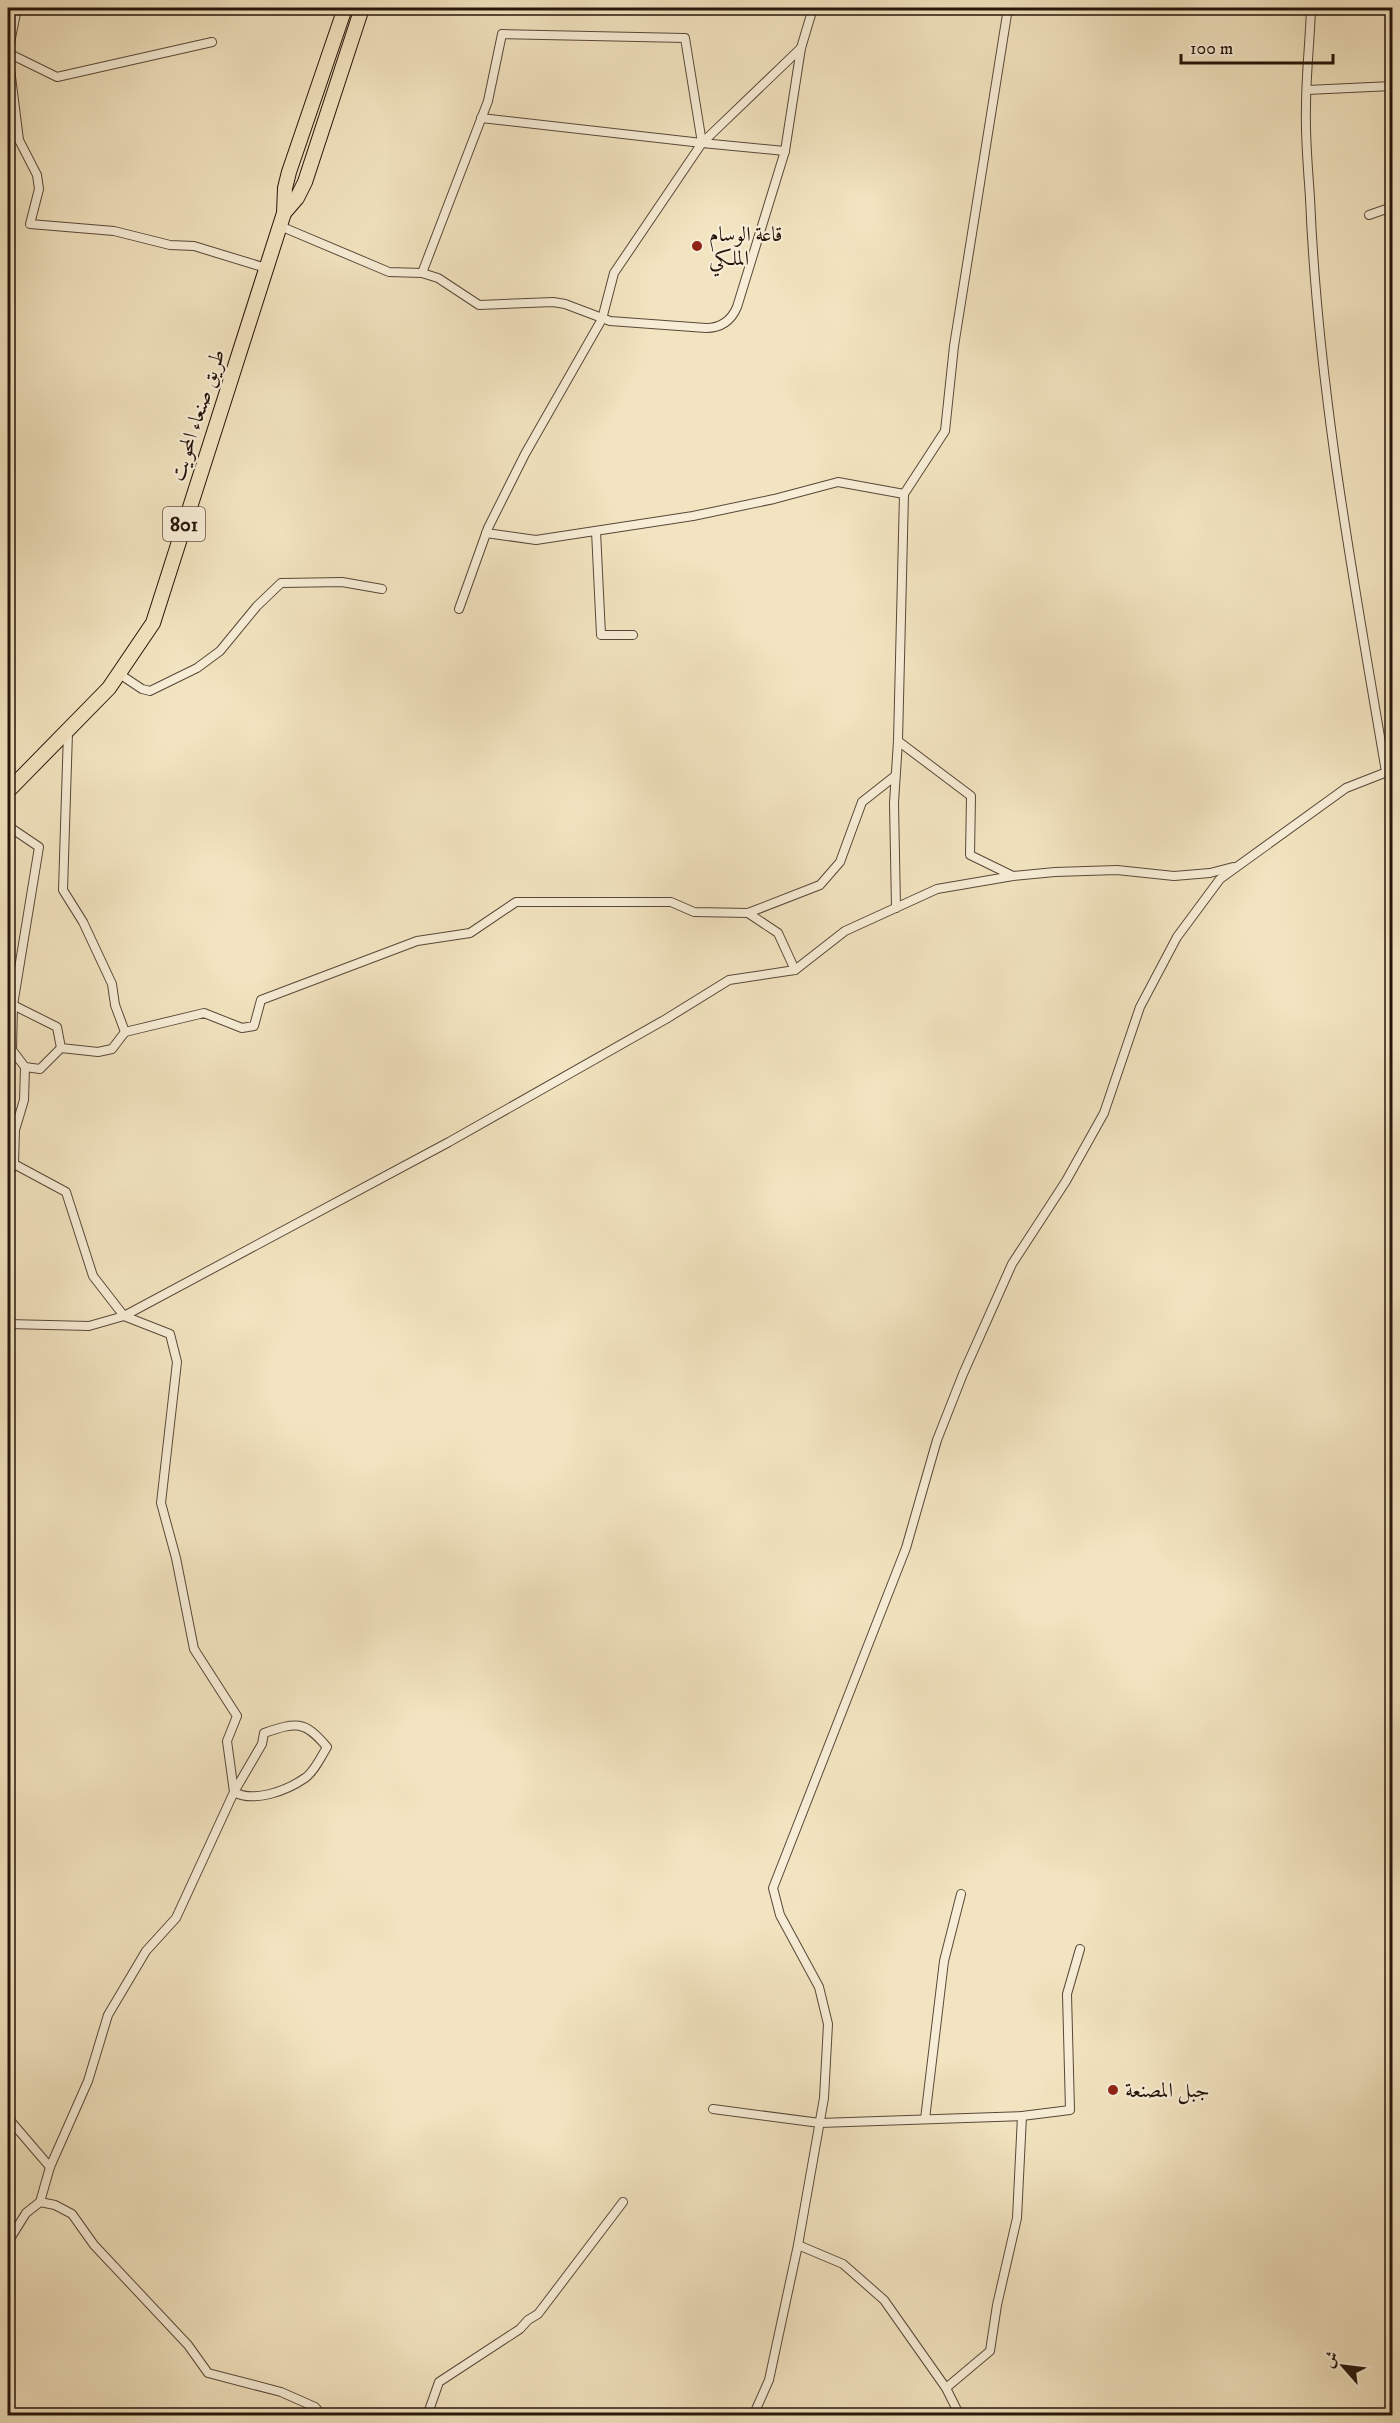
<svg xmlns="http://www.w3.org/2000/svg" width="1400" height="2423" viewBox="0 0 1400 2423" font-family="'IM FELL DW Pica',Amiri,serif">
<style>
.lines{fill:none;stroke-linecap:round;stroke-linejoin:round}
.street-casing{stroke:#584838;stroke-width:10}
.primary-casing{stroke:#25140a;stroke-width:16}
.street{stroke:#f7edd6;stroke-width:8}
.primary{stroke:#f2e4c0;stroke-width:14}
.poi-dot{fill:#8f2418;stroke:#f7edd6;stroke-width:2}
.labels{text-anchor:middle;stroke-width:4.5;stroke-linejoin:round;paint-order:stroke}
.shield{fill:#f7edd6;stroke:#645547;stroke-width:1.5}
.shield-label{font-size:20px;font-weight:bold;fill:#25140a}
.poi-label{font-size:21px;fill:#25140a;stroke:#f7edd6;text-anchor:start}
.street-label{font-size:21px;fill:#25140a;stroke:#f7edd6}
</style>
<rect width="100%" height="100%" fill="#f2e4c0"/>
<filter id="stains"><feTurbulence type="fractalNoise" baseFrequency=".00333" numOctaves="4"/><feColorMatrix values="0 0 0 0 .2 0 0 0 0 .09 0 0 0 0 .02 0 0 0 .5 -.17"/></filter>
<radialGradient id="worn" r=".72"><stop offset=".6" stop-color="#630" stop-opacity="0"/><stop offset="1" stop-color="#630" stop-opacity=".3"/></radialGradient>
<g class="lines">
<defs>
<g id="street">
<path d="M17,8L8,53L19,140L37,175L39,189L30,224L114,231L170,245L194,246L266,268"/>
<path d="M1311,8C1310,41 1306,74 1306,107C1305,137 1308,168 1310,198C1318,391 1354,582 1386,772"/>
<path d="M8,53L57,77L212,42"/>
<path d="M1307,90L1392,86"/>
<path d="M481,118L702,143"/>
<path d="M702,143L801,48"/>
<path d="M1369,215L1392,207"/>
<path d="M280,226L389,272L422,273L438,278L479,305L553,302L565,304L610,321L706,328C721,328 731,321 737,307L785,151L801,48L813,8"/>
<path d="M422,273L488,101L502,34L685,38L702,143"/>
<path d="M596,531L601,635H633"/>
<path d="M486,533L536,540L693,516L774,499L838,482L904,494"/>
<path d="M459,609L488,528L525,454L602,319L614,273L702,143L785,151"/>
<path d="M118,673L142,689L150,691L197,668L220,651L257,606L281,583L342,582L382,589"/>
<path d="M898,741L971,796L970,855L1013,876"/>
<path d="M8,826L39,847L13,1005L12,1050L25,1067L40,1069L61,1048"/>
<path d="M896,908L894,803L898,741L904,494L945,431L954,346L1008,8"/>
<path d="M748,913L778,933L795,970"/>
<path d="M8,1006L13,1005L57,1027L61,1048L98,1052L112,1049L125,1032L115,1005L112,984L83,922L63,890L68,732"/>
<path d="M125,1032L204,1013L242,1028L254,1026L261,1000L417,941L470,933L516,902H671L694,912L748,913L820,885L840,862L862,802L895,776"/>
<path d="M14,1164L66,1192L93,1276L124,1316L170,1334L177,1362L161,1503L176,1558L194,1649L237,1716L227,1741L234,1792C254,1803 286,1791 305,1778C314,1772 321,1757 327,1747C304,1720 297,1722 264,1733L262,1744L234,1792L176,1918L146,1951L108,2015L88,2081L50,2167L40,2202"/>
<path d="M8,1175L14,1164L15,1130L24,1100L25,1067"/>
<path d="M8,1324L89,1326L124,1316L449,1142L666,1019L729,980L795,970L845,931L937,889L1013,876L1055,872L1117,870L1174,876L1210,873L1233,867"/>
<path d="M713,2109L820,2123L1022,2116L1070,2110L1067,1994L1080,1949"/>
<path d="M8,2118L50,2167"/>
<path d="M925,2119L944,1961L961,1894"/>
<path d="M8,2242L26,2213L40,2202L55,2205L72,2214L94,2245L188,2345L208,2373L281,2392L315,2407L323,2416"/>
<path d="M798,2245L843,2264L884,2300L946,2388L960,2416"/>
<path d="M946,2388L990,2351L997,2305L1017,2218L1022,2116"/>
<path d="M427,2416L439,2382L520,2329L528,2320L538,2314L623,2202"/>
<path d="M753,2416L769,2380L798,2245L824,2098L828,2024L819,1987L780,1915L773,1888L906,1548L937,1440L963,1374L1012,1264L1066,1181L1104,1113L1140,1007L1177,937L1220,879L1346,788L1392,770"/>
</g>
<g id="primary">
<path d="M284,213L297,198L305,182L362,8"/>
<path d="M8,791L109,688L153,623L284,213L285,188L289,172L345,8"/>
</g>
</defs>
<!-- street casing -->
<use href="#street" class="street-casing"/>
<!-- primary casing -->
<use href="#primary" class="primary-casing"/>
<!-- street -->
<use href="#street" class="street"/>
<!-- primary -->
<use href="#primary" class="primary"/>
</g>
<!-- markers -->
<g class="poi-dot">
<circle cx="697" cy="246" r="6"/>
<circle cx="1113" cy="2090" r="6"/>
</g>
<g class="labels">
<!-- shield labels -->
<rect class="shield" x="163" y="507" width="42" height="34" rx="4.5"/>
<g class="shield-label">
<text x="184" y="531">801</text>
</g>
<!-- poi labels -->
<g class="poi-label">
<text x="709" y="241">قاعة الوسام<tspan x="709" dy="24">الملكي</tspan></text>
<text x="1125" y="2097">جبل المصنعة</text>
</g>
<!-- street labels -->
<g class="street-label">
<text transform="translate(197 415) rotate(-72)" y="7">طريق صنعاء المحويت</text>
</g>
</g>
<!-- margin -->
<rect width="1400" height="2423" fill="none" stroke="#f2e4c0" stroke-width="30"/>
<rect x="9" y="9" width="1382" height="2405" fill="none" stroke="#25140a" stroke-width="3"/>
<rect x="15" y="15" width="1370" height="2393" fill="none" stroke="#25140a" stroke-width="1.5"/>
<!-- north arrow -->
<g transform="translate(1343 2366) rotate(298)" stroke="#f7edd6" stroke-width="4.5" paint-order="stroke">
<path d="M0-4.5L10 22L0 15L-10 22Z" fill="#25140a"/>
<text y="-9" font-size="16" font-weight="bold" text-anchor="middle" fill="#25140a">ش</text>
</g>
<!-- scale -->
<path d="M1181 54v9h152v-9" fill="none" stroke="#25140a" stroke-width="3"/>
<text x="1190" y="54" font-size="18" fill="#25140a" stroke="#f7edd6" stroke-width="4.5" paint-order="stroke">100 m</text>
<rect width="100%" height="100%" filter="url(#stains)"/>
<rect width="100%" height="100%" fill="url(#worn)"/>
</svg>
